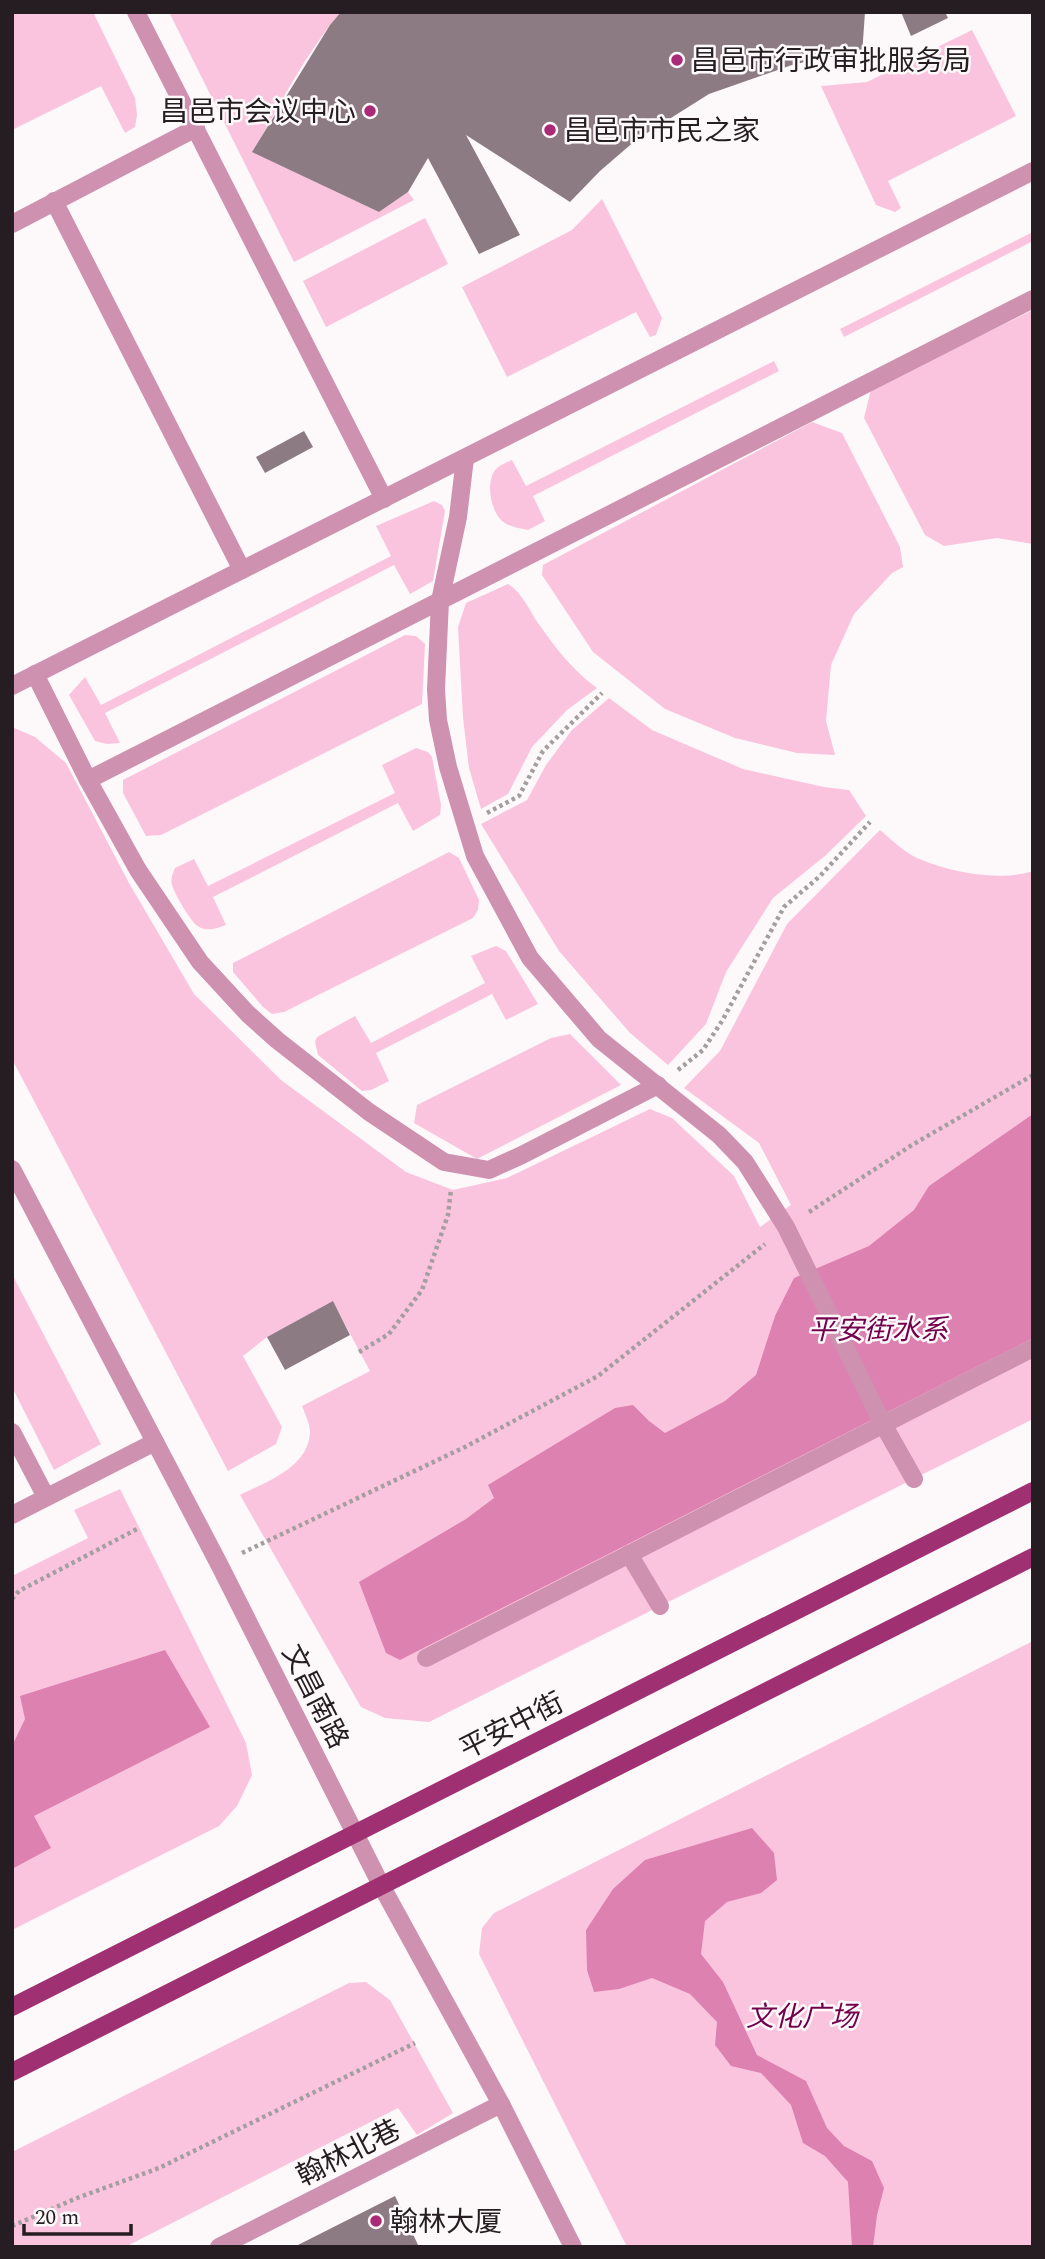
<svg xmlns="http://www.w3.org/2000/svg" width="1045" height="2259" viewBox="0 0 1045 2259" font-family="Spectral,'Noto Sans SC',serif">
<style>
.green{fill:#fbc4de}
.water{fill:#dd81b1}
.building{fill:#8d7b83}
.lines{fill:none;stroke-linecap:round;stroke-linejoin:round}
.path{stroke:#a49ea0;stroke-width:4.5;stroke-dasharray:3.5 3.5;stroke-linecap:butt}
.minor{stroke:#cf91b0;stroke-width:18}
.major{stroke:#9f3172;stroke-width:18}
.poi-dot{fill:#ab2a78;stroke:#fdf9fa;stroke-width:2.5}
.labels{text-anchor:middle;stroke-width:5;stroke-linejoin:round;paint-order:stroke}
.poi-label{font-size:28px;fill:#251d21;stroke:#fdf9fa;text-anchor:start}
.park-label{font-size:28px;font-style:italic;fill:#74004d;stroke:#fdf9fa}
.street-label{font-size:28px;fill:#251d21;stroke:#fdf9fa}
</style>
<rect width="100%" height="100%" fill="#fdf9fa"/>
<!-- green -->
<g class="green">
<path d="M12,12H93L135,98L137,115L135,127L125,133L101,86L12,130Z"/>
<path d="M169,12H341C307,51 279,106 253,152L379,212L408,192L414,200L294,262Z"/>
<path d="M972,30L1016,116L888,181L901,208L895,212L876,205L821,86L867,82Z"/>
<path d="M602,199L662,318L656,335L650,337L636,312L507,377L462,287L572,230Z"/>
<path d="M425,218L448,264L326,327L303,281Z"/>
<path d="M1033,232V241L844,337L840,329Z"/>
<path d="M1033,310V544L997,538L944,546L925,535L864,418L871,389Z"/>
<path d="M774,361L779,371L533,496L545,521L528,530C519,528 508,527 501,520C490,509 485,479 497,468C501,464 508,462 512,460L526,486Z"/>
<path d="M812,422L842,433L900,547L903,567L892,573L854,614L831,665L826,721L835,755L797,753L735,738L665,709L593,652L542,575L543,565Z"/>
<path d="M434,501L442,505L445,511L433,581L410,594L394,565L105,713L120,743L107,744L95,741L69,695L85,677L101,705L391,556L376,526Z"/>
<path d="M508,584C522,592 529,610 538,623C555,647 573,671 597,688L567,710L532,747L508,794L481,809L469,768L463,718L458,627L466,603Z"/>
<path d="M405,635L416,636L425,644L422,704L161,835L146,836L123,793V780Z"/>
<path d="M609,698L652,730L743,769L824,787L849,790L866,816L826,855L773,898L726,972L706,1024L668,1065L630,1033L559,951L481,824L527,800L546,765L572,730Z"/>
<path d="M12,727L35,737L66,763L129,883L194,994L281,1080L406,1172L453,1190L507,1178L650,1109L672,1118L734,1176L760,1227L791,1205L759,1143L684,1088L720,1051L787,924L880,830C891,839 903,851 915,857C947,872 999,882 1033,871V1419L429,1722L385,1718L361,1707L240,1495C266,1482 309,1467 310,1432C310,1424 305,1414 302,1406L370,1371L333,1302L267,1337L243,1356L282,1427L276,1444L228,1471L12,1059Z"/>
<path d="M416,748L428,752L432,757L441,805L440,815L413,831L398,803L213,897L226,925C217,928 208,932 199,927C192,924 174,893 172,885C170,879 173,873 175,868L194,859L208,886L395,793L382,765Z"/>
<path d="M449,852L459,858L479,900L478,910L473,918L284,1012L272,1014L263,1007L233,972V963Z"/>
<path d="M496,946L506,951L538,1004L506,1020L492,994L376,1053L389,1081L371,1090L362,1091L318,1055L315,1042L317,1037L355,1016L371,1043L485,983L471,956Z"/>
<path d="M570,1034L621,1085L477,1159L414,1123L417,1105L551,1038Z"/>
<path d="M12,1274L101,1444L54,1470L12,1387Z"/>
<path d="M120,1489L246,1743L252,1775L237,1806L219,1826L12,1930V1576L88,1538L74,1510Z"/>
<path d="M1033,1641V2247H627L479,1954L482,1928L494,1913Z"/>
<path d="M366,1982L390,2000L453,2113L417,2135L398,2108L125,2247H12V2152L349,1983Z"/>
</g>
<!-- water -->
<g class="water">
<path d="M1033,1114V1338L400,1660L386,1653L359,1582L466,1519L494,1498L488,1485L615,1408L633,1405L649,1421L665,1433L725,1401L756,1375L775,1316L794,1278L869,1246L914,1210L929,1186Z"/>
<path d="M165,1650L210,1727L34,1816L51,1848L12,1869V1746L25,1719L20,1696Z"/>
<path d="M752,1828L774,1853L777,1880L761,1893L727,1902L705,1921L701,1954L723,1982L757,2055L806,2081L827,2128L844,2146L872,2161L884,2188L877,2215L873,2247H852L848,2182L825,2156L803,2143L791,2105L761,2073L731,2066L715,2045L717,2022L690,1994L652,1978L619,1989L594,1992L587,1970L586,1930L613,1889L645,1860Z"/>
</g>
<!-- building -->
<g class="building">
<path d="M341,12H865L862,55L827,57L792,65L709,94L636,140L600,171L570,202L466,135L520,235L479,254L428,158L408,192L379,212L252,152L330,25Z"/>
<path d="M901,12H945L948,18L911,36Z"/>
<path d="M304,431L313,447L265,473L256,457Z"/>
<path d="M333,1301L350,1335L285,1370L267,1337Z"/>
<path d="M395,2196L419,2247H294Z"/>
</g>
<g class="lines">
<!-- path -->
<g class="path">
<path d="M487,813L519,796L543,751L602,693"/>
<path d="M678,1070L703,1050L722,1021L784,907L820,876L870,822"/>
<path d="M809,1212L912,1145L1033,1075"/>
<path d="M359,1352L389,1334L422,1290L448,1215L451,1189"/>
<path d="M242,1553L465,1447L598,1376L765,1244"/>
<path d="M12,1599L19,1591L139,1528"/>
<path d="M12,2226L77,2198L159,2168L415,2043"/>
</g>
<!-- minor -->
<g class="minor">
<path d="M136,12L384,499"/>
<path d="M54,201L242,570"/>
<path d="M12,224L196,128"/>
<path d="M465,458L458,517L440,601L436,689L438,720L448,767L475,856L530,958L599,1039L719,1135L745,1162L786,1227L883,1424L914,1479"/>
<path d="M35,674L88,780L138,870L200,962L248,1014L277,1040L369,1112L444,1162L489,1170L522,1155L658,1085"/>
<path d="M12,686L1033,171"/>
<path d="M88,780L1033,299"/>
<path d="M12,1169L219,1564L381,1885L501,2104L573,2247"/>
<path d="M12,1432L46,1497"/>
<path d="M12,1515L155,1442"/>
<path d="M629,1554L660,1606"/>
<path d="M426,1658L1033,1348"/>
<path d="M219,2247L501,2104"/>
</g>
<!-- major -->
<g class="major">
<path d="M12,2007L1033,1491"/>
<path d="M12,2072L1033,1557"/>
</g>
</g>
<!-- markers -->
<g class="poi-dot">
<circle cx="677" cy="60" r="7"/>
<circle cx="370" cy="111" r="7"/>
<circle cx="550" cy="130" r="7"/>
<circle cx="376" cy="2221" r="7"/>
</g>
<g class="labels">
<!-- poi labels -->
<g class="poi-label">
<text x="691" y="70">昌邑市行政审批服务局</text>
<text x="356" y="121" text-anchor="end">昌邑市会议中心</text>
<text x="564" y="140">昌邑市市民之家</text>
<text x="390" y="2231">翰林大厦</text>
</g>
<!-- park labels -->
<g class="park-label">
<text x="878" y="1339">平安街水系</text>
<text x="802" y="2026">文化广场</text>
</g>
<!-- street labels -->
<g class="street-label">
<text transform="translate(316 1696) rotate(63)" y="10">文昌南路</text>
<text transform="translate(511 1725) rotate(-27)" y="10">平安中街</text>
<text transform="translate(348 2152) rotate(-27)" y="10">翰林北巷</text>
</g>
</g>
<!-- border -->
<rect width="1045" height="2259" fill="none" stroke="#251d21" stroke-width="28"/>
<!-- scale -->
<path d="M24 2224v10h107v-10" fill="none" stroke="#251d21" stroke-width="3.5"/>
<text x="35" y="2224" font-size="21" fill="#251d21" stroke="#fdf9fa" stroke-width="5" paint-order="stroke">20 m</text>
</svg>
